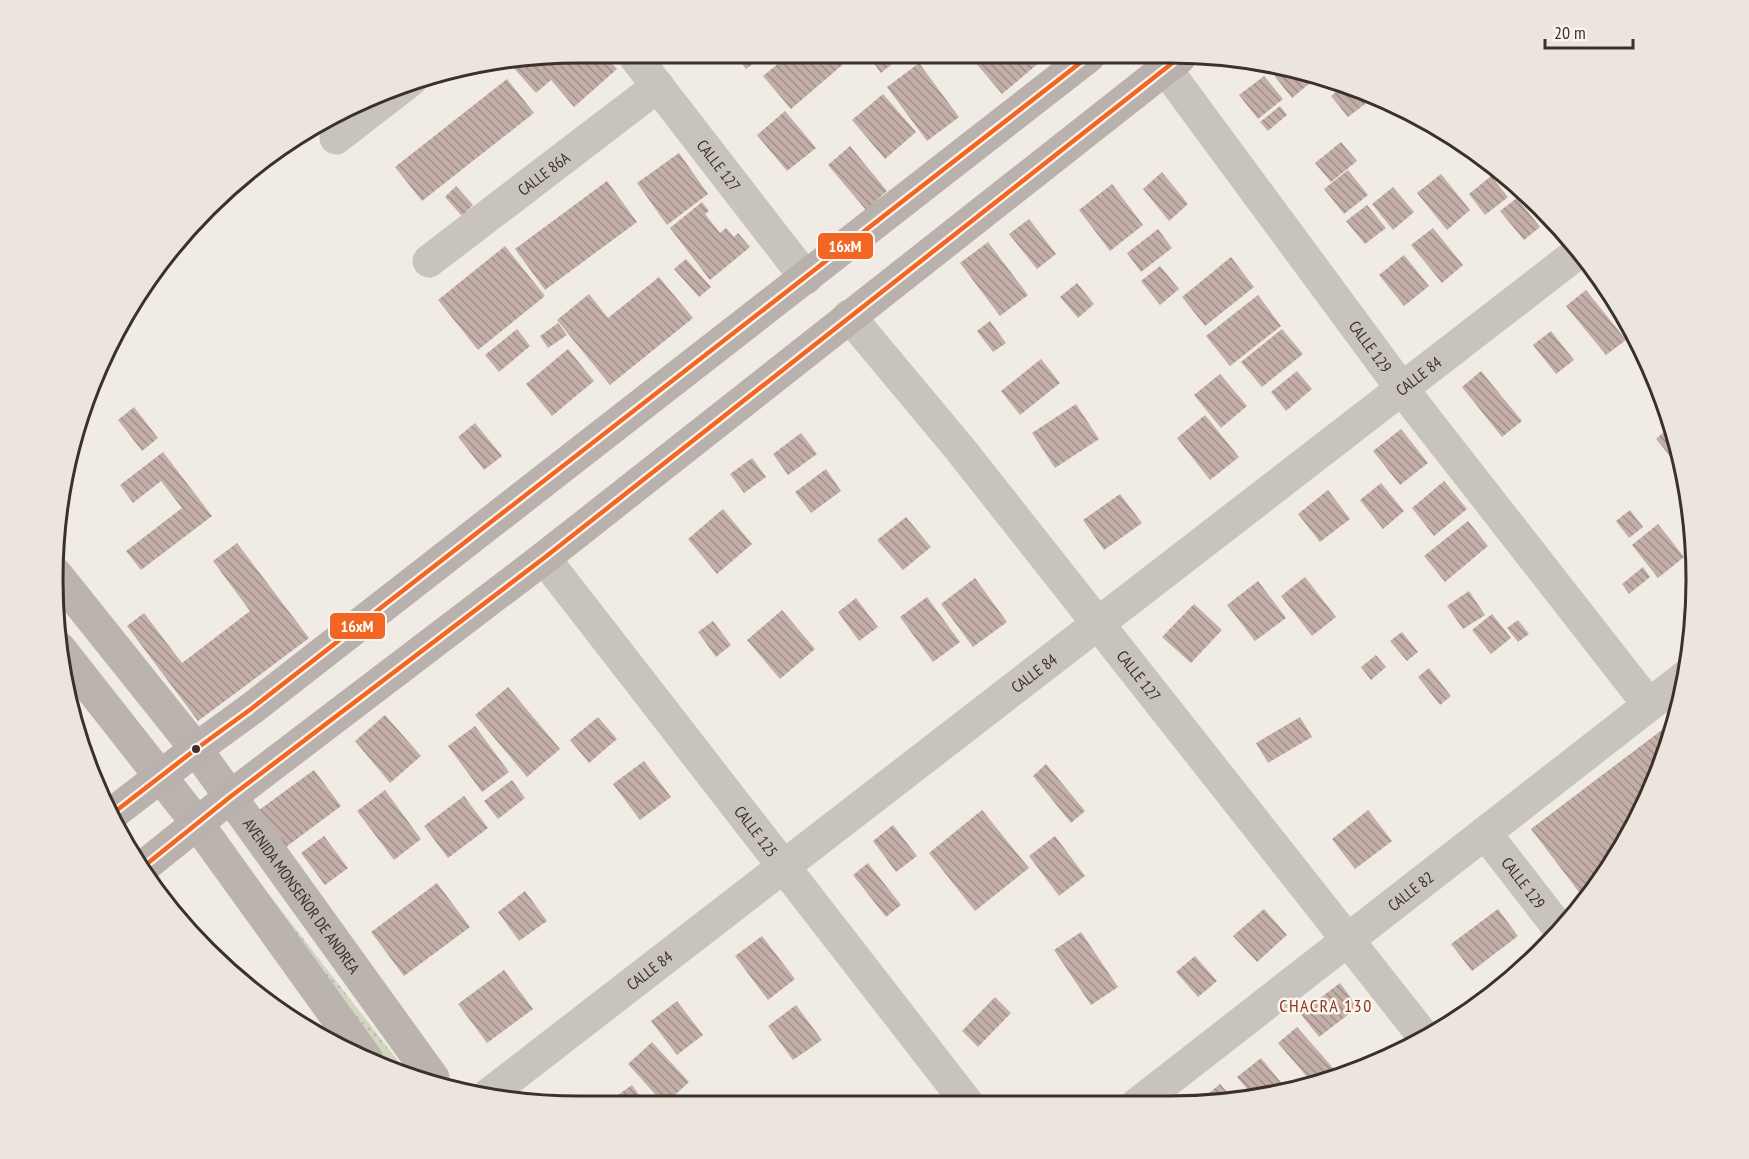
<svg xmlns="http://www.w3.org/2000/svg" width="1749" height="1159" viewBox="0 0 1749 1159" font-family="'PT Sans Narrow',sans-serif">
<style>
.grass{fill:url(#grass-dots)}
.building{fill:url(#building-back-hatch)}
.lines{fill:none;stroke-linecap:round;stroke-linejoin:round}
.minor{stroke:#c9c3be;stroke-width:33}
.secondary{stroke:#bab3ae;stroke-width:33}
.primary{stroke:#b8b1ad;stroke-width:33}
.bus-1-casing{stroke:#fbf5ee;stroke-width:9}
.bus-1{stroke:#f26522;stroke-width:4.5}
.bus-dot{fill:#3b302b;stroke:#fbf5ee;stroke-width:2}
.labels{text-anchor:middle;stroke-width:5;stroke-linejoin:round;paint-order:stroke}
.street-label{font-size:16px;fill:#3b302b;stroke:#fbf5ee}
.neighbourhood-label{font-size:18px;letter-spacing:1.5px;fill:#8c3b22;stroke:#fbf5ee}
.rim{fill:none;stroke:#3b302b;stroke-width:3}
.line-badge{stroke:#fbf5ee;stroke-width:2}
.badge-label{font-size:16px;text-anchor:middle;font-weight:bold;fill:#fff}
</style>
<defs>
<pattern id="grass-dots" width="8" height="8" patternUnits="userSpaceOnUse" patternTransform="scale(1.5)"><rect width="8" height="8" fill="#d1d6bf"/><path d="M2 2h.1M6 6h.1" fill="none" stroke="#b4b8a4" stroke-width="1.8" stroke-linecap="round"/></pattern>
<pattern id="building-back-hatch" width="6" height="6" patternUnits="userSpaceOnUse" patternTransform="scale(1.5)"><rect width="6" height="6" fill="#c3afa7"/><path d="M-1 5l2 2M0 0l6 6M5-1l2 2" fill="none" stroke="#a08f88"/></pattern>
</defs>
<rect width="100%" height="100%" fill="#f0ebe5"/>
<!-- grass -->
<path class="grass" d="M237,853L405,1070L381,1063Z"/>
<!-- building -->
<g class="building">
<path d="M579,52L602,53L617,69L574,107L551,80L536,93L512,66L516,63Z"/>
<path d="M734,54H766L746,69Z"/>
<path d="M790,54H855L791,109L763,76Z"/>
<path d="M867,54L883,55H903L881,73Z"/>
<path d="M969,55L1037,56L1041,61L1002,94Z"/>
<path d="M919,63L959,117L927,141L887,87Z"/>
<path d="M1272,67L1305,77L1310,83L1292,98L1269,69Z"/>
<path d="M1264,76L1283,99L1258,119L1239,95Z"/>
<path d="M507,79L534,113L422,201L395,167Z"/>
<path d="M1341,88L1373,98L1348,117L1331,96Z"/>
<path d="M883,94L916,132L885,159L852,120Z"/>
<path d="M1280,106L1287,115L1268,131L1260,122Z"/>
<path d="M785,111L816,148L787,171L757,135Z"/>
<path d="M1341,142L1357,161L1331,182L1315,163Z"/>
<path d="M850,146L887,191L866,210L828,165Z"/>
<path d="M679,153L708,194L667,225L637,183Z"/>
<path d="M1348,170L1368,195L1344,214L1324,189Z"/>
<path d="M1162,172L1188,204L1169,221L1143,189Z"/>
<path d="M1441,174L1470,210L1447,230L1417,193Z"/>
<path d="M1504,175L1517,183L1513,186Z"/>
<path d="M1491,176L1508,197L1485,215L1469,194Z"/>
<path d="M607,181L637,222L545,290L515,249Z"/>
<path d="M1112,184L1143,225L1110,251L1079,210Z"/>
<path d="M456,186L473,205L462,216L445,197Z"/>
<path d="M1393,187L1414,212L1393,230L1372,204Z"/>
<path d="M1521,188L1529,196L1523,201L1516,193Z"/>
<path d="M1517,198L1540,227L1524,240L1500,211Z"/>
<path d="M702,202L709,211L705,214L720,233L726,228L734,237L738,233L750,247L710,280L670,228Z"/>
<path d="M1367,205L1386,228L1365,244L1346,221Z"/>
<path d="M1029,219L1056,254L1037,269L1009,234Z"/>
<path d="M1433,228L1463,265L1442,283L1411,245Z"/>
<path d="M1158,229L1172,248L1141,272L1127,253Z"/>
<path d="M988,242L1028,295L1000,316L960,263Z"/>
<path d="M505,246L545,296L478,350L438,300Z"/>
<path d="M1404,255L1429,286L1404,306L1379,275Z"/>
<path d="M1231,257L1254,287L1205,326L1182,297Z"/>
<path d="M686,259L711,287L699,297L674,269Z"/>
<path d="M1160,266L1179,289L1160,305L1141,281Z"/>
<path d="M659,277L693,318L610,385L557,320L589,294L608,318Z"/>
<path d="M1077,283L1094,304L1078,318L1060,297Z"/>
<path d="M1586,290L1626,340L1606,355L1566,306Z"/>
<path d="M1258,295L1281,326L1230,366L1206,336Z"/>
<path d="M990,321L1006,343L993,352L977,331Z"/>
<path d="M558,323L567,335L548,348L540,336Z"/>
<path d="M517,329L530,346L499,372L485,355Z"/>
<path d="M1282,329L1303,354L1262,387L1241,362Z"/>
<path d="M1551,331L1574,360L1556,374L1533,345Z"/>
<path d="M568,349L594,381L552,416L526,384Z"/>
<path d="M1041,359L1060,383L1020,415L1001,391Z"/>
<path d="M1297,371L1312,389L1286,411L1271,392Z"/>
<path d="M1481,371L1522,421L1502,437L1462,387Z"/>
<path d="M1220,374L1247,406L1221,428L1194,395Z"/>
<path d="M1076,404L1099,439L1055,468L1032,433Z"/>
<path d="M134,407L158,438L142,451L118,420Z"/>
<path d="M1205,415L1239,457L1210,480L1177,438Z"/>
<path d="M475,423L502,456L484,470L458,437Z"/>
<path d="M1672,425L1679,449L1670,456L1656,439Z"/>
<path d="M1401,429L1428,463L1400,485L1373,451Z"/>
<path d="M801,433L817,454L788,475L773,454Z"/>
<path d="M163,452L212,516L141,570L126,551L182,508L161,481L133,503L120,485Z"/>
<path d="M752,458L766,477L744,493L730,474Z"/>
<path d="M826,469L841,491L811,513L795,492Z"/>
<path d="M1444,481L1467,509L1434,536L1412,508Z"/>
<path d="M1381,483L1404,511L1383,529L1360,500Z"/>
<path d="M1328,490L1350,519L1320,542L1298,514Z"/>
<path d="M1120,494L1142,523L1104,550L1083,520Z"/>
<path d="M723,509L752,544L717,574L688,539Z"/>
<path d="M1630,510L1643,527L1629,538L1616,521Z"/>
<path d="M906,517L931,547L903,570L877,540Z"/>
<path d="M1468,521L1488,546L1445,582L1424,556Z"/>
<path d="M1658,524L1684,557L1658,578L1632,545Z"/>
<path d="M237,543L309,638L198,721L127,626L144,613L182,663L250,611L213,561Z"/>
<path d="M1643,567L1650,577L1629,594L1622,584Z"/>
<path d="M1305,577L1336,617L1312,636L1281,596Z"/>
<path d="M975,578L1007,622L973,647L941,604Z"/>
<path d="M1258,581L1286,618L1255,641L1227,605Z"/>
<path d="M1469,591L1485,615L1463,629L1447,606Z"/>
<path d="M927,597L960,642L933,662L900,617Z"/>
<path d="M856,598L878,627L859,641L838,612Z"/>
<path d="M1194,604L1222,630L1191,663L1162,637Z"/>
<path d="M782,610L815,649L780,679L747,640Z"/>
<path d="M1492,614L1511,638L1491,654L1472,630Z"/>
<path d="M1518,620L1529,634L1518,642L1507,628Z"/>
<path d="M713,621L731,645L716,657L698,632Z"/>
<path d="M1402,632L1418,652L1407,661L1390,641Z"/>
<path d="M1376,655L1386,667L1371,680L1361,667Z"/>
<path d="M1429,668L1451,696L1440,705L1418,677Z"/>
<path d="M508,687L560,749L527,777L475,715Z"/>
<path d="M385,715L421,756L390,783L355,741Z"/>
<path d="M598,717L617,739L589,763L570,740Z"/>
<path d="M1300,717L1312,737L1268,763L1256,743Z"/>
<path d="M1675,720L1668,749L1629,836L1622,841L1625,844L1585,900L1531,829Z"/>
<path d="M475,726L509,772L482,792L448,746Z"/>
<path d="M644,761L671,797L640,820L613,784Z"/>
<path d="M1046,764L1085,811L1071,823L1033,776Z"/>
<path d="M314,770L341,806L286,847L259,810Z"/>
<path d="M512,780L525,798L498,819L484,801Z"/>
<path d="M385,790L421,839L394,860L357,811Z"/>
<path d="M464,796L488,828L448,858L424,826Z"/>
<path d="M982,810L1029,868L975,911L929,853Z"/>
<path d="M1368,810L1392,841L1355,869L1332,839Z"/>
<path d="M893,825L917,856L896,872L873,841Z"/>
<path d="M324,836L348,868L325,885L301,853Z"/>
<path d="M1055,836L1085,876L1059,896L1029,856Z"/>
<path d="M868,863L901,905L886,917L853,875Z"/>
<path d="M437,883L470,927L404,976L371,932Z"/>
<path d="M525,891L547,921L519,941L498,912Z"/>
<path d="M1264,909L1287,935L1257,962L1233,936Z"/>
<path d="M1498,909L1518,936L1472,971L1451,944Z"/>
<path d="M1081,932L1118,987L1091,1005L1054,950Z"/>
<path d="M762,936L795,979L768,1000L735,956Z"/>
<path d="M1195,956L1217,981L1198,997L1176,972Z"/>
<path d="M1516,967L1519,971L1494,994L1489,988Z"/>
<path d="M504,970L533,1009L487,1043L458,1004Z"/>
<path d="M1340,983L1358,1007L1319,1037L1300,1013Z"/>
<path d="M995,997L1011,1013L978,1047L962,1031Z"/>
<path d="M677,1001L703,1035L677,1055L651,1021Z"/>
<path d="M796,1005L822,1040L793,1060L768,1026Z"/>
<path d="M1297,1027L1334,1069L1314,1085L1278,1043Z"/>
<path d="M652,1042L689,1082L666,1103H663L628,1064Z"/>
<path d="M1261,1058L1288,1091L1254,1097L1237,1077Z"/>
<path d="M1220,1084L1234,1100L1195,1105Z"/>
<path d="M632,1085L645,1103L608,1102Z"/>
</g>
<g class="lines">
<!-- minor -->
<g class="minor">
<path id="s1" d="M632,53L806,278"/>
<path id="s2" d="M1165,68L1402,389L1649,705"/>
<path d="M336,138L411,80"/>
<path id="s3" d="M429,261L658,86"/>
<path id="s4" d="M849,316L960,449L1425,1038"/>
<path id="s5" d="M544,558L968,1104"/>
<path id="s6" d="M1485,833L1561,931"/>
<path id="s7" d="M488,1095L1580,251"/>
<path id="s8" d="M1136,1105L1685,677"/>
</g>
<!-- secondary -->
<g class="secondary">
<path id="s9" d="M56,574L196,749L433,1078"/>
<path d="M60,649L197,823L366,1058"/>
</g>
<!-- primary -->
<g class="primary">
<path d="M112,814L196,749L251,709L1089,56"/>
<path d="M143,867L230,797L544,558L1180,57"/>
</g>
<defs>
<g id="bus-1">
<path d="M112,814L196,749L251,709L1089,56"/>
<path d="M143,867L230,797L544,558L1180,57"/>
</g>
</defs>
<!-- bus-1 casing -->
<use href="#bus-1" class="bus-1-casing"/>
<!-- bus-1 -->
<use href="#bus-1" class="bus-1"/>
</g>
<!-- markers -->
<circle class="bus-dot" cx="196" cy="749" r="5"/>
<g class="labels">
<!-- street labels -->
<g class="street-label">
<text dy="6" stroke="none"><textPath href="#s1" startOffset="142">CALLE 127</textPath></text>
<text dy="6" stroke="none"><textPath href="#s3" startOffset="144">CALLE 86A</textPath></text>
<text dy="6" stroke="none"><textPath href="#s2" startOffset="346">CALLE 129</textPath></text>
<text dy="6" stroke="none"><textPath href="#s7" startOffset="1176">CALLE 84</textPath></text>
<text dy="6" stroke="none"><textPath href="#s7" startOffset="690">CALLE 84</textPath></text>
<text dy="6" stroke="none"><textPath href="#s4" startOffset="462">CALLE 127</textPath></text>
<text dy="6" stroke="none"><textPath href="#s5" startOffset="346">CALLE 125</textPath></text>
<text dy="6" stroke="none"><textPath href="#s6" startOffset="63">CALLE 129</textPath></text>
<text dy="6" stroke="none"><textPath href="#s8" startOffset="348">CALLE 82</textPath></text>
<text dy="6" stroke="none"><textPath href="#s9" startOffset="405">AVENIDA MONSEÑOR DE ANDREA</textPath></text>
<text dy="6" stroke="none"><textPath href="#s7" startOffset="204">CALLE 84</textPath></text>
</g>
<!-- neighbourhood labels -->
<g class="neighbourhood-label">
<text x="1326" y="1012">CHACRA 130</text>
</g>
</g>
<!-- crop -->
<path d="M0 0H1749V1159H0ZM579 63H1170A516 516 0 0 1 1686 579V580A516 516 0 0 1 1170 1096H579A516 516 0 0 1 63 580V579A516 516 0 0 1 579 63Z" fill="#ece5de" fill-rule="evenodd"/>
<path class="rim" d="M579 63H1170A516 516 0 0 1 1686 579V580A516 516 0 0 1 1170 1096H579A516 516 0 0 1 63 580V579A516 516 0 0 1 579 63Z"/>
<g class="line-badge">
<rect x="817" y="232" width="57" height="28" rx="6" fill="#f26522"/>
<rect x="329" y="612" width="57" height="28" rx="6" fill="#f26522"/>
</g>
<g class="badge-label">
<text x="845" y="252">16xM</text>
<text x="357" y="632">16xM</text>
</g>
<!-- scale -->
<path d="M1545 39v9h88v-9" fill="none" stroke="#3b302b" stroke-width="3"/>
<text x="1554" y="39" font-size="18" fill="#3b302b" stroke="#fbf5ee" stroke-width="4.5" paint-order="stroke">20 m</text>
</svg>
